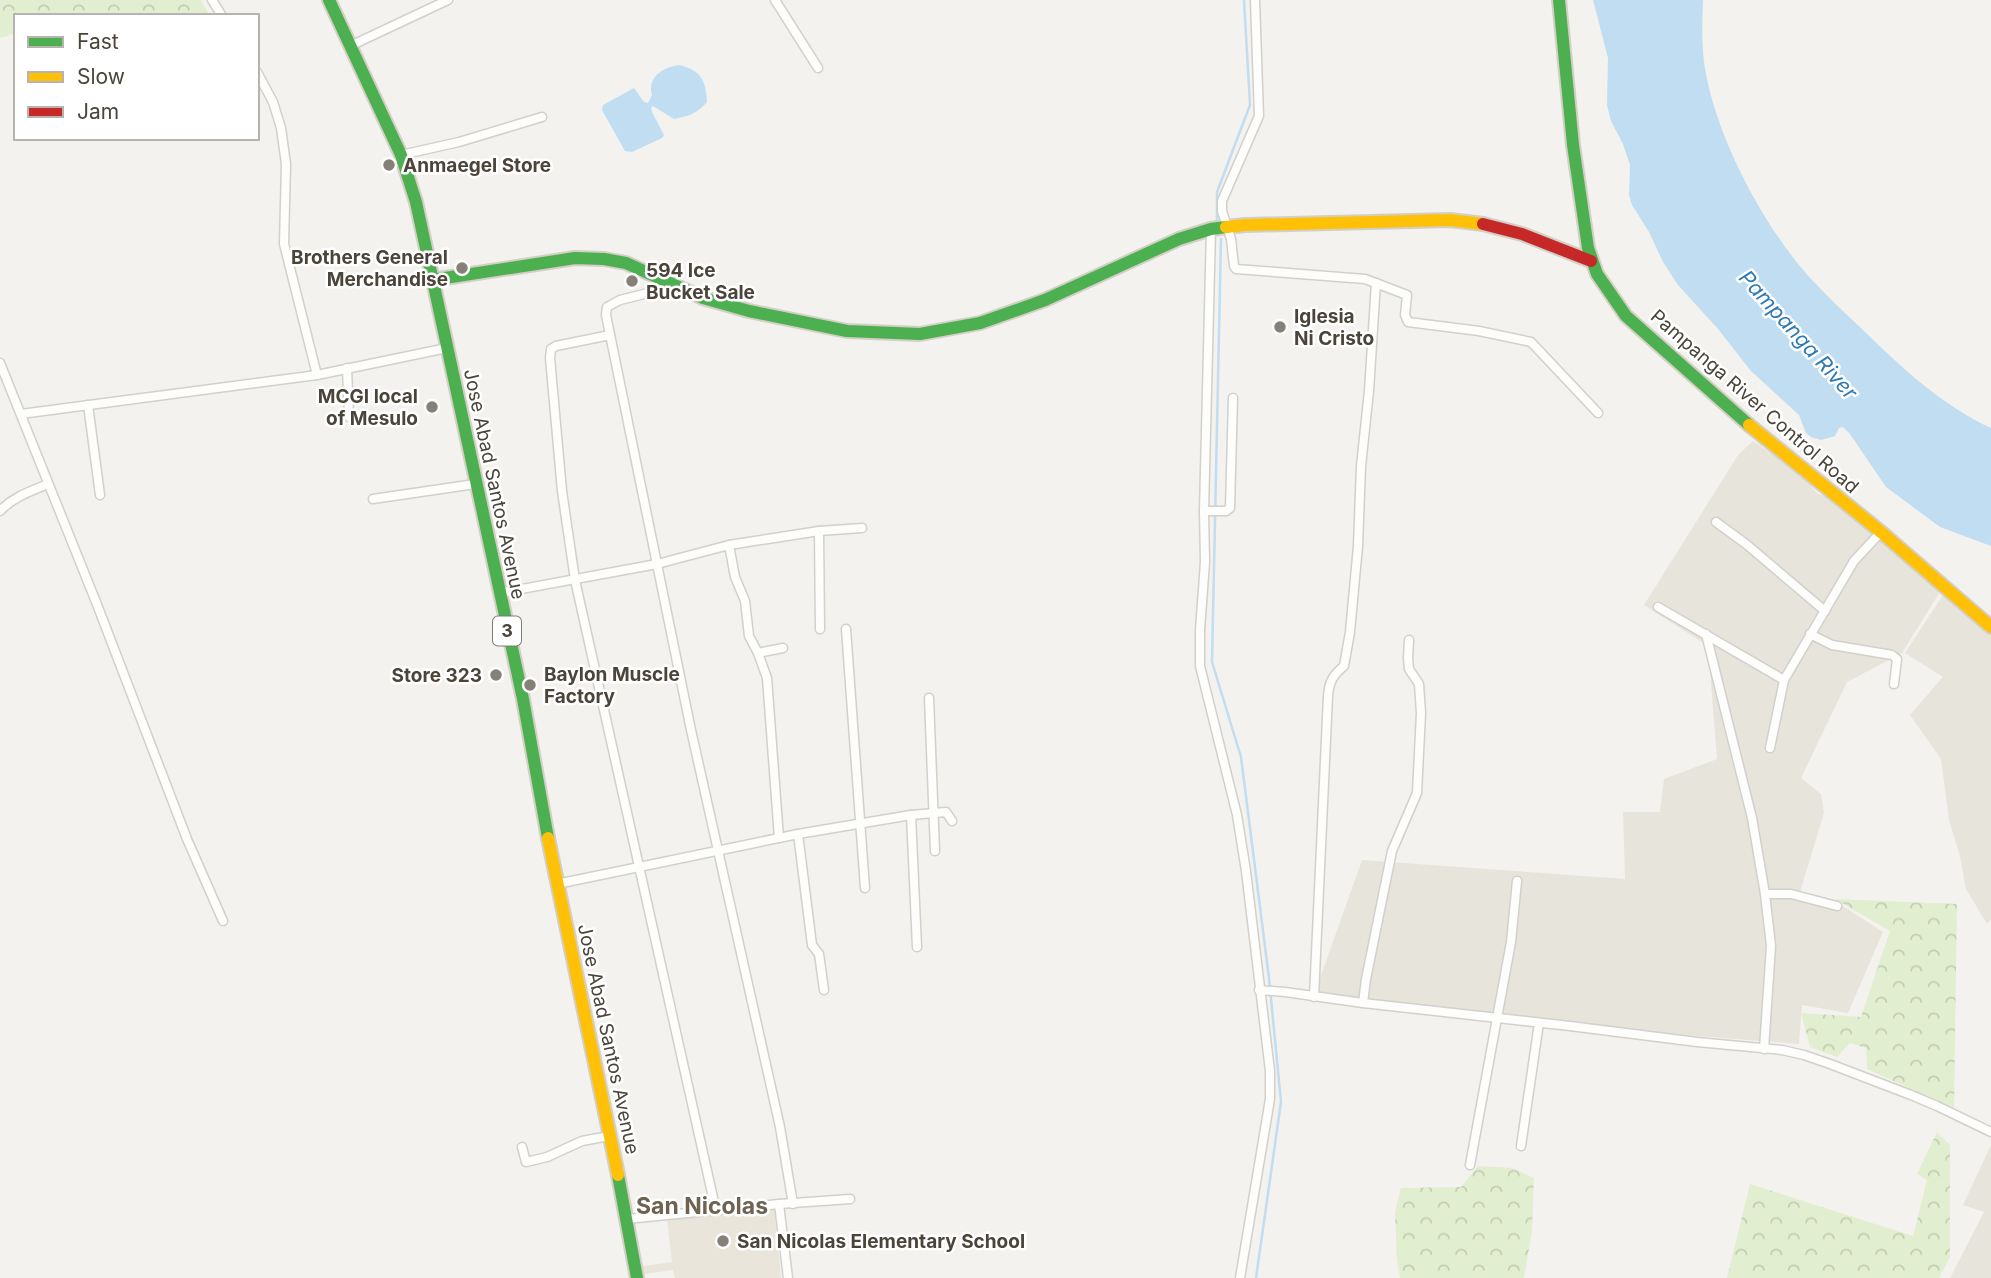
<svg xmlns="http://www.w3.org/2000/svg" width="1991" height="1278" viewBox="0 0 1991 1278" font-family="Inter,sans-serif">
<style>
.residential{fill:#e7e4dc}
.education{fill:#eae5da}
.forest{fill:url(#forest-crowns)}
.water{fill:#c0ddf1}
.lines{fill:none;stroke-linecap:round;stroke-linejoin:round}
.stream{stroke:#c0ddf1;stroke-width:2.5}
.street-casing{stroke:#d2d0cb;stroke-width:11}
.fast-casing{stroke:#d3cfc5;stroke-width:16}
.slow-casing{stroke:#d3cfc5;stroke-width:16}
.jam-casing{stroke:#d3cfc5;stroke-width:16}
.street{stroke:#fdfdfc;stroke-width:8}
.fast{stroke:#4caf50;stroke-width:12}
.slow{stroke:#ffc107;stroke-width:12}
.jam{stroke:#c62828;stroke-width:12}
.poi-dot{fill:#868178;stroke:#fff;stroke-width:2.5}
.labels{text-anchor:middle;stroke-width:5;stroke-linejoin:round;paint-order:stroke}
.shield{fill:#fff;stroke:#817c74;stroke-width:2}
.shield-label{font-size:18px;font-weight:bold;fill:#4b4439}
.poi-label{font-size:19px;font-weight:bold;fill:#4b4439;stroke:#fff;text-anchor:start}
.street-label{font-size:19px;fill:#4b4439;stroke:#fff}
.water-label{font-size:21px;font-style:italic;fill:#2e7ab2;stroke:#fff}
.quarter-label{font-size:23px;font-weight:bold;fill:#6e6250;stroke:#fff}
</style>
<defs>
<pattern id="forest-crowns" width="20" height="18" patternUnits="userSpaceOnUse" patternTransform="scale(1.75)"><rect width="20" height="18" fill="#e1eecf"/><path d="M2 6a3 3 0 1 1 6 0M12 15a3 3 0 1 1 6 0" fill="none" stroke="#c3cdb2"/></pattern>
</defs>
<rect width="100%" height="100%" fill="#f4f2ee"/>
<!-- residential -->
<g class="residential">
<path d="M1753,441L1801,474L1818,494L1831,497L1943,587L1902,653L1847,682L1801,778L1821,794L1824,813L1800,892L1835,901L1883,932L1848,1013L1802,1005L1799,1044L1570,1026L1314,995L1362,860L1625,879L1623,812H1660L1664,779L1717,759L1708,646L1644,605L1738,455Z"/>
<path d="M1945,592L1991,631V920L1987,924L1966,889L1960,856L1949,820L1941,759L1910,715L1943,677L1905,653Z"/>
<path d="M1991,1145V1278H1950L1984,1212L1963,1205Z"/>
</g>
<!-- education -->
<path class="education" d="M774,1207L781,1278H675L673,1270L644,1274L643,1266L672,1262L667,1219Z"/>
<!-- forest -->
<g class="forest">
<path d="M0,0H201L210,16H16V33L0,38Z"/>
<path d="M1835,899L1957,904L1954,1108L1867,1069L1866,1048L1850,1043L1837,1057L1810,1047L1801,1013L1861,1017L1890,931Z"/>
<path d="M1937,1132L1950,1145V1257L1939,1278H1727L1750,1184L1913,1236L1927,1180L1917,1174Z"/>
<path d="M1478,1166L1512,1168L1534,1178L1532,1230L1524,1278H1400L1397,1260L1395,1212L1401,1188L1461,1187Z"/>
</g>
<!-- water -->
<g class="water">
<path d="M1593,0H1703C1702,26 1701,53 1707,79C1721,146 1766,230 1812,280C1829,298 1847,315 1865,332C1902,368 1943,406 1991,428V546L1940,527L1886,487L1850,434L1843,427L1839,428L1835,436L1821,440L1811,437L1806,433L1799,415L1751,371L1718,329L1678,285L1663,262L1649,232L1632,205L1629,195L1630,165L1623,144L1611,121L1607,105L1608,58Z"/>
<path d="M679,65C701,70 706,81 707,102C697,114 688,116 674,119L653,106L651,108L652,112L664,135L662,138L632,152L625,151L602,110L603,105L634,88L644,102L648,103L652,95C647,77 663,67 679,65Z"/>
</g>
<g class="lines">
<!-- stream -->
<g class="stream">
<path d="M1217,221V192L1250,105L1244,0"/>
<path d="M1221,239L1212,662L1241,757L1269,978L1281,1102L1256,1278"/>
</g>
<defs>
<g id="street">
<path d="M212,0L222,16"/>
<path d="M775,0L818,68"/>
<path d="M1255,0L1259,116L1222,201V211L1231,239L1234,266L1236,269L1365,279L1407,295L1405,315L1408,322L1479,331L1531,342L1598,413"/>
<path d="M350,46L448,0"/>
<path d="M257,72L273,102L281,128L286,164L284,244L317,375"/>
<path d="M401,155L459,142L542,117"/>
<path d="M1211,229L1204,511L1205,562L1200,630V666L1237,815L1246,871L1270,1071V1099L1240,1278"/>
<path d="M676,286L620,300L607,307L606,315L691,730L780,1127L793,1204"/>
<path d="M610,335L556,346L551,349L550,358L562,491L575,580L716,1211"/>
<path d="M0,363L98,607L187,839L223,921"/>
<path d="M347,368L349,417"/>
<path d="M88,405L100,495"/>
<path d="M21,414L317,375L447,348"/>
<path d="M373,499L475,484"/>
<path d="M0,511C13,497 31,491 48,484"/>
<path d="M1204,511H1226L1230,508L1233,398"/>
<path d="M1716,522L1746,544L1825,611"/>
<path d="M819,531L820,629"/>
<path d="M729,545L735,577L745,601L749,636L758,653L783,648"/>
<path d="M500,593L657,564L729,545L819,531L862,528"/>
<path d="M1658,607L1784,680"/>
<path d="M846,629L865,888"/>
<path d="M1706,634L1752,818L1765,894L1771,946L1764,1049"/>
<path d="M1810,634L1832,645L1892,655L1897,659L1894,684"/>
<path d="M758,653L767,678L779,838"/>
<path d="M929,698L935,851"/>
<path d="M1770,748L1784,680L1854,561L1881,532"/>
<path d="M911,815L917,947"/>
<path d="M798,834L812,945L819,954L824,990"/>
<path d="M557,884L798,834L911,815L946,812L952,821"/>
<path d="M1765,894H1791L1837,906"/>
<path d="M1259,990L1285,992L1363,1003L1570,1026L1697,1042L1782,1050L1804,1055L1830,1064L1911,1095L1937,1106L1991,1132"/>
<path d="M1314,997L1328,696C1329,682 1333,675 1344,666L1350,632L1358,546L1361,466L1369,391L1376,283"/>
<path d="M1363,1003L1366,979L1392,851L1417,793L1421,713L1419,684L1409,669L1408,658L1409,640"/>
<path d="M1521,1146L1539,1023"/>
<path d="M522,1147L526,1162L547,1157L582,1141L609,1136"/>
<path d="M1470,1165L1511,942L1517,881"/>
<path d="M779,1204L788,1278"/>
<path d="M627,1219L779,1204L850,1199"/>
</g>
<g id="fast">
<path d="M329,0L401,155L416,202L523,699L548,838"/>
<path d="M1559,0L1573,145L1588,248L1597,274L1626,316L1749,425"/>
<path d="M432,280L575,258L604,259L626,263L703,298L749,311L847,331L920,334L980,323L1045,300L1179,239L1211,229L1226,227"/>
<path d="M618,1175L637,1278"/>
</g>
<g id="slow">
<path d="M1226,227L1245,225L1450,220L1483,224"/>
<path d="M1749,425L1881,532L1991,627"/>
<path d="M548,838L618,1175"/>
</g>
<path id="jam" d="M1483,224L1522,234L1591,261"/>
</defs>
<!-- street casing -->
<use href="#street" class="street-casing"/>
<!-- fast casing -->
<use href="#fast" class="fast-casing"/>
<!-- slow casing -->
<use href="#slow" class="slow-casing"/>
<!-- jam casing -->
<use href="#jam" class="jam-casing"/>
<!-- street -->
<use href="#street" class="street"/>
<!-- fast -->
<use href="#fast" class="fast"/>
<!-- slow -->
<use href="#slow" class="slow"/>
<!-- jam -->
<use href="#jam" class="jam"/>
</g>
<!-- markers -->
<g class="poi-dot">
<circle cx="389" cy="165" r="7"/>
<circle cx="462" cy="268" r="7"/>
<circle cx="632" cy="281" r="7"/>
<circle cx="1280" cy="327" r="7"/>
<circle cx="432" cy="407" r="7"/>
<circle cx="496" cy="675" r="7"/>
<circle cx="530" cy="685" r="7"/>
<circle cx="723" cy="1241" r="7"/>
</g>
<g class="labels">
<!-- shield labels -->
<rect class="shield" x="493" y="616.5" width="28" height="29" rx="5"/>
<g class="shield-label">
<text x="507" y="637">3</text>
</g>
<!-- poi labels -->
<g class="poi-label">
<text x="403" y="172">Anmaegel Store</text>
<text x="448" y="264" text-anchor="end">Brothers General<tspan x="448" dy="22">Merchandise</tspan></text>
<text x="646" y="277">594 Ice<tspan x="646" dy="22">Bucket Sale</tspan></text>
<text x="1294" y="323">Iglesia<tspan x="1294" dy="22">Ni Cristo</tspan></text>
<text x="418" y="403" text-anchor="end">MCGI local<tspan x="418" dy="22">of Mesulo</tspan></text>
<text x="544" y="681">Baylon Muscle<tspan x="544" dy="22">Factory</tspan></text>
<text x="482" y="682" text-anchor="end">Store 323</text>
<text x="737" y="1248">San Nicolas Elementary School</text>
</g>
<!-- street labels -->
<g class="street-label">
<text transform="translate(1755 401) rotate(41)" y="7">Pampanga River Control Road</text>
<text transform="translate(495 484) rotate(78)" y="7">Jose Abad Santos Avenue</text>
<text transform="translate(609 1039) rotate(78)" y="7">Jose Abad Santos Avenue</text>
</g>
<!-- water labels -->
<g class="water-label">
<text transform="translate(1798 335) rotate(48)" y="7">Pampanga River</text>
</g>
<!-- quarter labels -->
<g class="quarter-label">
<text x="702" y="1214">San Nicolas</text>
</g>
</g>
<!-- legend -->
<rect x="14" y="14" width="245" height="126" fill="#ffffff" stroke="#b7b4b0" stroke-width="2"/>
<rect x="28" y="37" width="35" height="10" fill="#4caf50" stroke="#b7b4b0" stroke-width="2"/>
<text x="77" y="49" font-size="21" fill="#4b4439">Fast</text>
<rect x="28" y="72" width="35" height="10" fill="#ffc107" stroke="#b7b4b0" stroke-width="2"/>
<text x="77" y="84" font-size="21" fill="#4b4439">Slow</text>
<rect x="28" y="107" width="35" height="10" fill="#c62828" stroke="#b7b4b0" stroke-width="2"/>
<text x="77" y="119" font-size="21" fill="#4b4439">Jam</text>
</svg>
